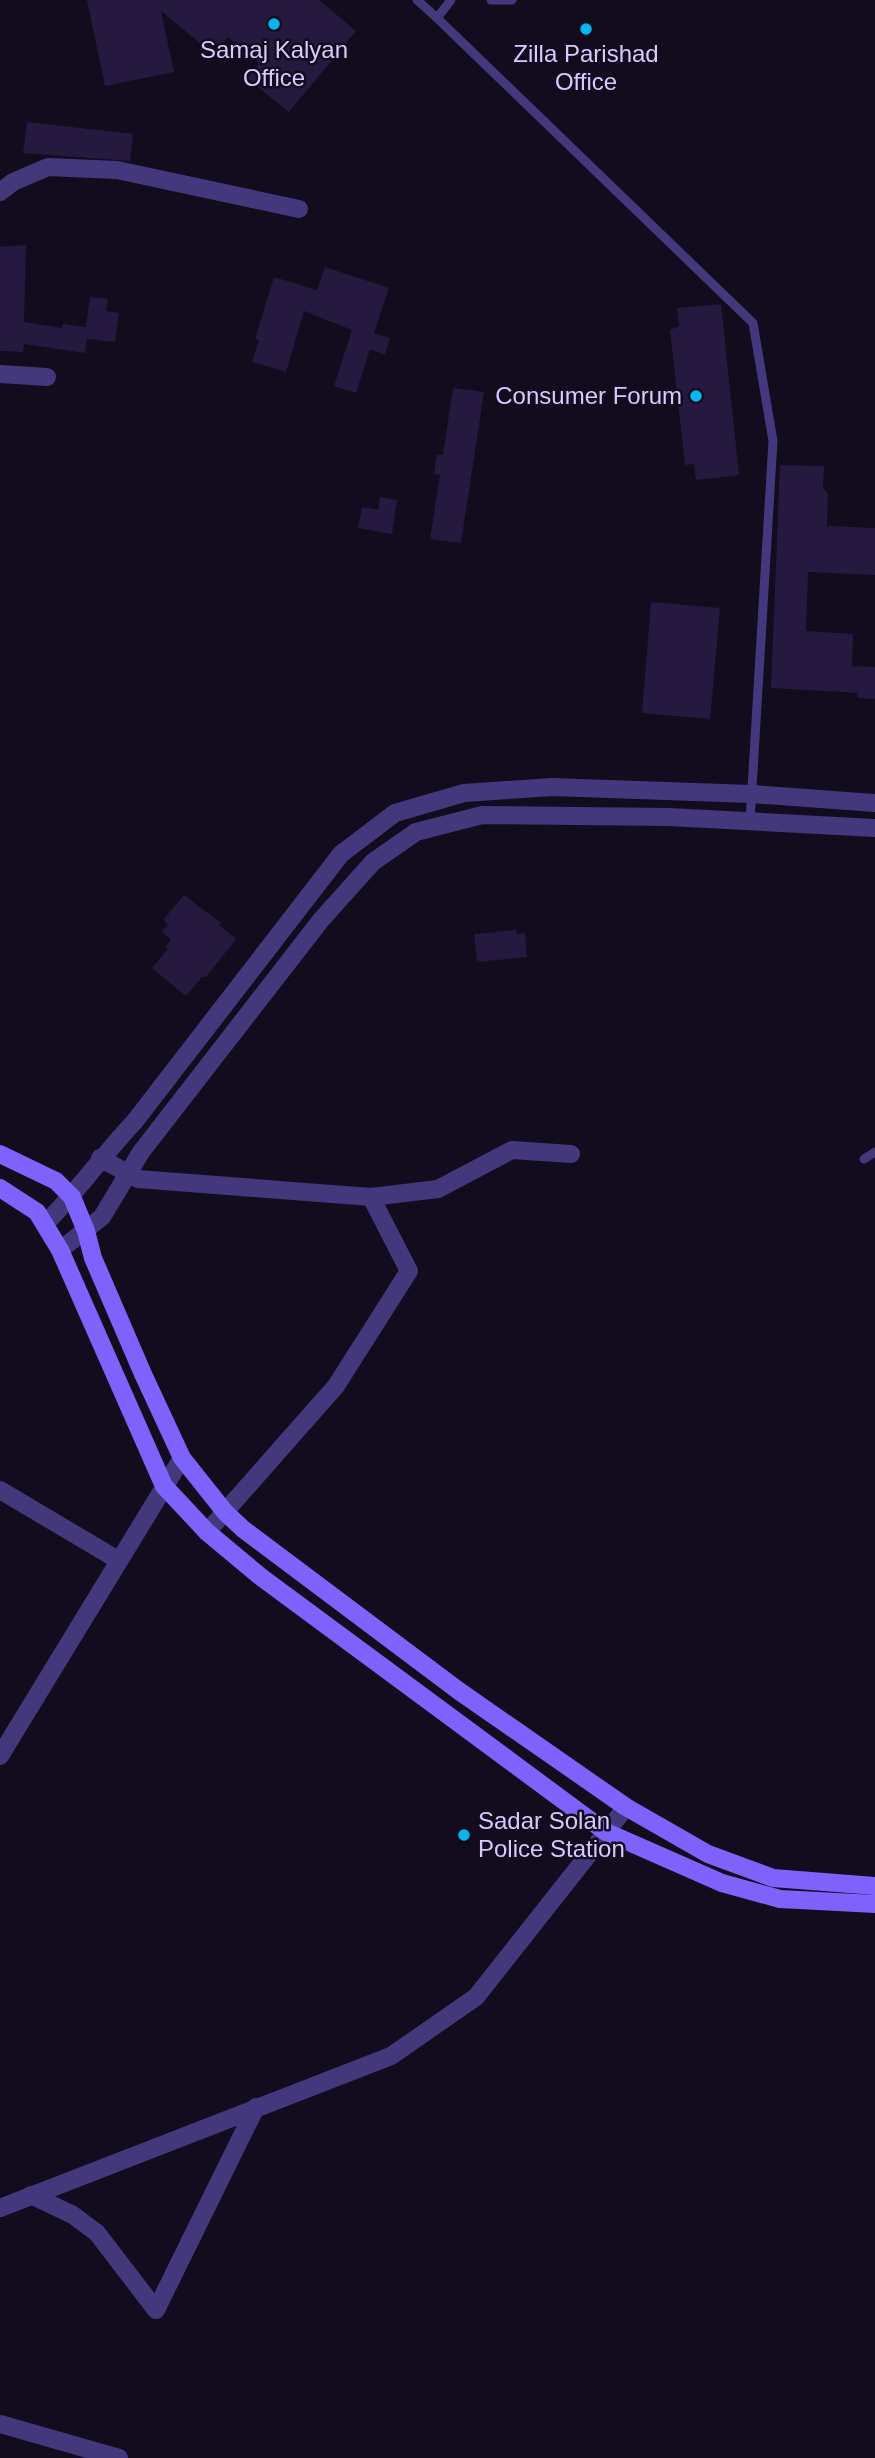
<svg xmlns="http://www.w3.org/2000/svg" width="875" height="2458" viewBox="0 0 875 2458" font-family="Helvetica,sans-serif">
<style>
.building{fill:#26193f}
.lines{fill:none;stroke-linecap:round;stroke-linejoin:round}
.service{stroke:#44387c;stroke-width:9}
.minor{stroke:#44387c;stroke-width:18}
.tertiary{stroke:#44387c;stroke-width:18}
.secondary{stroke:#7d63fc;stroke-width:18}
.poi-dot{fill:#04b7f0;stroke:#120c1e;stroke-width:2.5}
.labels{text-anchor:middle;stroke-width:5;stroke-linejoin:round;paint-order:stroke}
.poi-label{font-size:24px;fill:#d8cafe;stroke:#120c1e}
</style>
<rect width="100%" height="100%" fill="#120c1e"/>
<!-- building -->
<g class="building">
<path d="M87,0H319L356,31L289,112L247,78L260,63L228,37L214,55L161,11L174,72L105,86Z"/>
<path d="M27,122L133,134L130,161L23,153Z"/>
<path d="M26,245L24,322L62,328L63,324L86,327L90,297L108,299L106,311L119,313L115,342L87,339L85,353L24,344L23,352L0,351V247Z"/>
<path d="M325,267L389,288L374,333L390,338L385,355L370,349L356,393L334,386L352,330L304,311L286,372L252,362L259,340L255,339L274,277L317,290Z"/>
<path d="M721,304L739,475L696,480L694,464L685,465L670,330L679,326L677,308Z"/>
<path d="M453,388L484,392L461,543L430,539L440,475L434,474L437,454L443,455Z"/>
<path d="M780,465L824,466L823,488L828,494L827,526L875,528V575L808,572L806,631L853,634L852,666L875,667V699L857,698L858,693L771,688Z"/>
<path d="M380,497L397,500L392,534L358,528L362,507L378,510Z"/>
<path d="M651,602L720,608L710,719L642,713Z"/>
<path d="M184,895L221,923L219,925L236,939L206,977H202L186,996L152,968L168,949L165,947L171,940L162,932L168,924L163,920Z"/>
<path d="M516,930L517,934L525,933L527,957L477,962L474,934Z"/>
</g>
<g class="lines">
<!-- service -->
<g class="service">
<path d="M417,0L437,18L451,0"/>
<path d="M491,0H512"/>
<path d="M437,18L753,323L773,441L750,821"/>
<path d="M864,1159L875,1152"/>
</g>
<!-- minor -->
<g class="minor">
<path d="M0,192L13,182L48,167L117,170L299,209"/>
<path d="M0,374L47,377"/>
<path d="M100,1158L138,1179L371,1197L438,1189L512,1150L571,1154"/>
<path d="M0,1490L118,1560"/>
<path d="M207,1532L336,1386L409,1271L371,1197"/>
<path d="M31,2195L73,2215L97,2233L156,2310L256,2107"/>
<path d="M0,2424L119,2458"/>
</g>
<!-- tertiary -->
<g class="tertiary">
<path d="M45,1224C77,1192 103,1155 135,1121L341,854L395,813L464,793L552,787L752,794L875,803"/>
<path d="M60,1250L102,1217L141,1152L321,920L373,862L416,832L482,815L669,817L875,828"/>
<path d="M0,1756L182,1458"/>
<path d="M0,2208L391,2056L476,1997L626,1807"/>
</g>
<!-- secondary -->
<g class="secondary">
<path d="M0,1154L56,1181L72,1197L86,1231L93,1258L143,1374L182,1458L225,1512L243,1529L459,1691L626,1807L708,1854L773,1878L875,1886"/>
<path d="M0,1188L37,1212L60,1250L164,1486L207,1532L261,1577L606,1832L722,1883L780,1899L875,1904"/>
</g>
</g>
<!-- markers -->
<g class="poi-dot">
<circle cx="274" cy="24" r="7"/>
<circle cx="586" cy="29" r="7"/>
<circle cx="696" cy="396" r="7"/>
<circle cx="464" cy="1835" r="7"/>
</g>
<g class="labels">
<!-- poi labels -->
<g class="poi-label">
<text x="274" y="58">Samaj Kalyan<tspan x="274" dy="28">Office</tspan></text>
<text x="586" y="62">Zilla Parishad<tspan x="586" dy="28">Office</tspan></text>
<text x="682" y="404" text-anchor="end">Consumer Forum</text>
<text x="478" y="1829" text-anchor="start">Sadar Solan<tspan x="478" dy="28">Police Station</tspan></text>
</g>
</g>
</svg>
